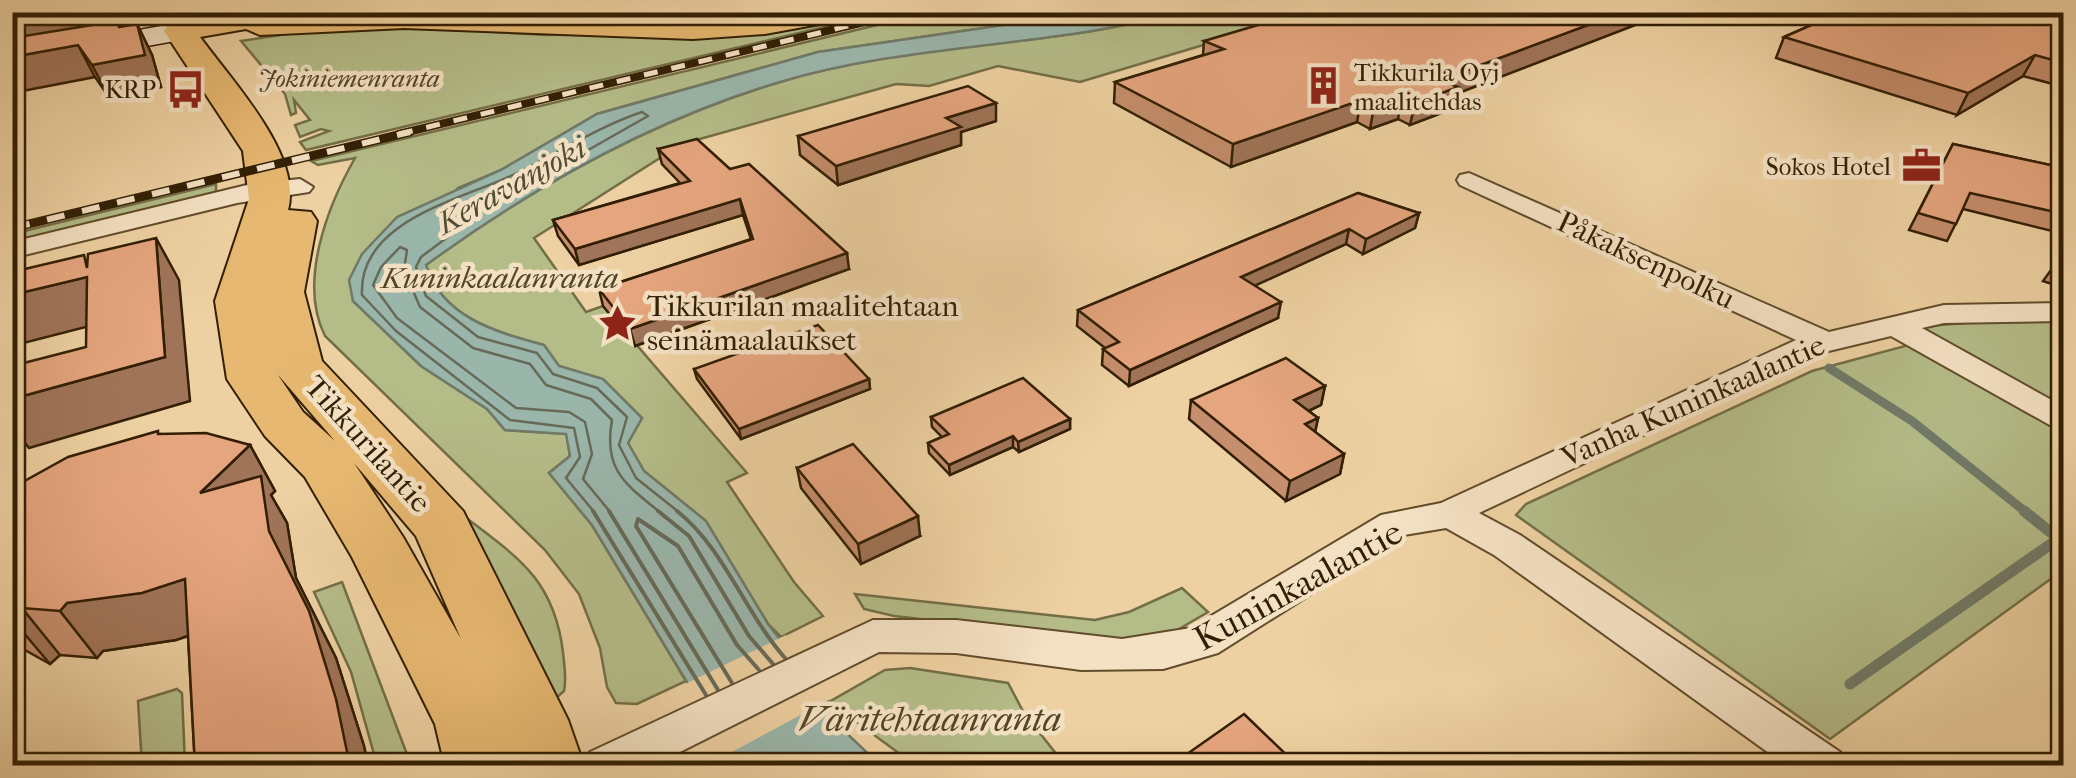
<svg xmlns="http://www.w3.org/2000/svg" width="2076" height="778" viewBox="0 0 2076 778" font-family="'IM FELL French Canon',serif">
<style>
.green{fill:#b4bc88;stroke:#736e46;stroke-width:2.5}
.water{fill:#9ab6ab;stroke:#707a68;stroke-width:2.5}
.pier{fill:#eed1a2}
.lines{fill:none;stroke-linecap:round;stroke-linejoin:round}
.shore-far1{stroke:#666a57;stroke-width:2.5}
.shore{stroke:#666a57;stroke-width:4}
.stream-far1{stroke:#707a68;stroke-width:9}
.stream{stroke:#707a68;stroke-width:11}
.street-casing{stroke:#614c2b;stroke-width:4}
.secondary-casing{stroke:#321f03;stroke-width:3}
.primary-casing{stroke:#321f03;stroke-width:4}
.street{fill:#f4e1c3;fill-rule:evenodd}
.secondary{fill:#f4e1c3;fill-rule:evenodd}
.primary{fill:#e7b871;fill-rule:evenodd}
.rail-far1-casing{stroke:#321f03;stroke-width:8}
.rail-casing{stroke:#321f03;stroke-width:9}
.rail-far1{stroke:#f4e1c3;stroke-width:5;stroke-dasharray:14;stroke-linecap:butt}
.rail{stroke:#f4e1c3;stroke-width:6;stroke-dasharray:18;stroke-linecap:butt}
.wall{fill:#c58e6c;stroke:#321f03;stroke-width:2.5}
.shaded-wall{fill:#a07458;stroke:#321f03;stroke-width:2.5}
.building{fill:#e5a57e;stroke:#321f03;stroke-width:2.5}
.labels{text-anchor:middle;stroke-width:9;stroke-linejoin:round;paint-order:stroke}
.far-poi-label{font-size:25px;fill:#321f03;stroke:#f4e1c3;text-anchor:end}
.far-park-label{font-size:25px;font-style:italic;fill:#524624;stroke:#f4e1c3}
.street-label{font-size:30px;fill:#321f03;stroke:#f4e1c3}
.park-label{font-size:30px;font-style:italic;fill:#524624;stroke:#f4e1c3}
.poi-label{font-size:30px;fill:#321f03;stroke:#f4e1c3;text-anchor:start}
.water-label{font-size:32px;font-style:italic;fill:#514c35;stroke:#f4e1c3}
.near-street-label{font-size:35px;fill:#321f03;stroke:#f4e1c3}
.near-park-label{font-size:35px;font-style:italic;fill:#524624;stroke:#f4e1c3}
</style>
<rect width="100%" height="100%" fill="#eed1a2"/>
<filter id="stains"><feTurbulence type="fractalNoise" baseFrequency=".002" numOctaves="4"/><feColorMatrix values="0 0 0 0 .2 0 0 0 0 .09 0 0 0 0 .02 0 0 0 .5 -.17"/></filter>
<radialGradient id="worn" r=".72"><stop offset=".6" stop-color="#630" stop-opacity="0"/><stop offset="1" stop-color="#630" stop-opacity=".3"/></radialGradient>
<!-- green -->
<g class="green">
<path d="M853,13H883L306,150L300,142L329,131L321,129L300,137L295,125L310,120L294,100L296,113L291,115L285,94L241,41L353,24L548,35L810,23Z"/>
<path d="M927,13H1086L818,52L597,114L501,170L458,188L353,301L421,366L487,409L505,430L567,434L570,456L549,473L592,525L686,681L637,704L616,703L607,687L600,648L579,594L545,550L325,336C298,283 327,207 355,158L318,165L311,161Z"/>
<path d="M1183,13H1310L1080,82L998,66L929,86L896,84L682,144L534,238L586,312L603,306L747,473L727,482L794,582L823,616L781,637L768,624L706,521L644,471L628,443L642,418L603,379L559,366L544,345C496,332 442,317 426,265C534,186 651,121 780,82C877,52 980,48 1079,33C1114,28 1149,19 1183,13Z"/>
<path d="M216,184V194L13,244L12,234Z"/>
<path d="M2013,319H2063V413L1916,327Z"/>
<path d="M1916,343L2063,431V570L1830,739L1516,515L1526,504L1812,371Z"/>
<path d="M465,517C519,558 554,580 563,652C564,665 567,678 564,691L555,699Z"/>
<path d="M342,582L411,765H377L351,672L314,592Z"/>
<path d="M1182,588L1208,612L1167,636L1123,642L894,616L864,609L855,594L1095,620L1129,612Z"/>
<path d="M910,668L1008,683L1024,713L1065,765H915L829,702L885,670Z"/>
<path d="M177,689L182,693L185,765H142L138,701Z"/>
</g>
<!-- water -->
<path class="water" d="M1086,13H1183C1149,19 1114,28 1079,33C980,48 877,53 780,82C651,120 534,186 426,265C442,318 496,332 544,345L559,366L603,379L642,418L628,443L644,471L706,521L768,624L829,702L839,726L880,765H726L728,750L592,525L549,473L570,456L566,434L505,430L487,409L421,366L353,301L349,280L362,254L397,217L501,170L597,114L818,52Z"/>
<!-- pier -->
<path class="pier" d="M786,635L832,698L721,758L723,751L683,685Z"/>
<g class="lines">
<!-- shore-far1 -->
<g class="shore-far1">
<path d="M595,513L566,478L580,457L574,428L510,420L396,331L362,295C358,219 465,199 517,173C559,153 597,127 642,112L648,116L488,207L421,257L416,267L426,296L478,337L537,353L553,374L597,388L627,417L619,445L636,478L680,513"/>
<path d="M611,513L583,479L592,454L585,422L569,412L516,408L397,318L373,285L381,267L400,247L407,250L404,270L420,307L473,348L530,364L546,385L591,399L612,420C603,470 625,484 661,513"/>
</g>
<!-- shore -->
<g class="shore">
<path d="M593,511L706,695"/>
<path d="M609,511L718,690"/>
<path d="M658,511L689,536L749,636L773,664"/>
<path d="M677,511C724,548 745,613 785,658"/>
<path d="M732,683L636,526L638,519L678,546L737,645L759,670"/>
</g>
<!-- stream-far1 -->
<path class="stream-far1" d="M1829,368L1912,421L2027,513"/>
<!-- stream -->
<g class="stream">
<path d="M2024,511L2059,539"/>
<path d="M1850,684L2061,537"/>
</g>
<defs>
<g id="street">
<path d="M1469,173L1829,332L1944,305L2064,303V321L1944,323L1922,328L2064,407V433L1891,336L1812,355L1479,513L1520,535L1840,752L1847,766H1787L1494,555L1446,528L1404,535L1218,653L1163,669L1081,670L956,653L879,652L652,766H583L590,752L873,620H956L1122,639L1191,628L1381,515L1441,503L1796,340L1460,185L1457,180L1460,175Z"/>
<path d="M300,179L313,187L309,192L237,203L12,258V242L251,184Z"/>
</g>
<path id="secondary" d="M152,12H180L194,31L180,40L12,71V53L161,26Z"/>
<path id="primary" d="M234,12H472L693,20L851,12L836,21L765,34L693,39L404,28L260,35L246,29L200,37C231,80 303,155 288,210L311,212L317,221L304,292L322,361L463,511L568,720L584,766H445L435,724L352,557L305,477L265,436L227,379L215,301L249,199L243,151L164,31L169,24ZM278,375L279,376L335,441L303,412ZM354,463L416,536L461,639L403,537Z"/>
</defs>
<!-- street casing -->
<use href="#street" class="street-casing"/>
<!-- secondary casing -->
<use href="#secondary" class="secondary-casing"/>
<!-- primary casing -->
<use href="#primary" class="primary-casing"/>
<!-- street -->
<use href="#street" class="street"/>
<!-- secondary -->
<use href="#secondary" class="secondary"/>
<!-- primary -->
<use href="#primary" class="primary"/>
<defs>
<path id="rail-far1" d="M399,134L906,12"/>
<path id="rail" d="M12,228L410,132"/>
</defs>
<!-- rail-far1 casing -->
<use href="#rail-far1" class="rail-far1-casing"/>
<!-- rail casing -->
<use href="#rail" class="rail-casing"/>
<!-- rail-far1 -->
<use href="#rail-far1" class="rail-far1"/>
<!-- rail -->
<use href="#rail" class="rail"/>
</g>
<!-- wall -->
<g class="wall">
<path d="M12,12H113L120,27L137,24L152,55L161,87L109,97L95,77Z"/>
<path d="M1801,12H2064V87L2023,76L1957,115L1776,58L1784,37L1825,19Z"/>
<path d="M1204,41L1456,94L1452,109L1410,125L1398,119L1370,129L1357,122L1231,167L1114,103L1115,82L1203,55Z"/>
<path d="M996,121L961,132V145L838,185L800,155L798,136Z"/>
<path d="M1953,144L2064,168V234L1963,209L1947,241L1909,230Z"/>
<path d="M658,149L730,169L849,269L635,346L603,306L599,289L751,239L743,215L579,265L558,236L553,220L680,183L662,164Z"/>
<path d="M1358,193L1419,213L1415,228L1363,254L1346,244L1255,285L1278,318L1129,386L1102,365L1103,349L1105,348L1077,326L1078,310Z"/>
<path d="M2064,252V288L2043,281Z"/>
<path d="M694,369L869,379L870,389L741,439L697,379Z"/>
<path d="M1325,386L1321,405L1309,411L1318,418L1315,432L1344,454L1340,474L1286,501L1189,419L1191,400Z"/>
<path d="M931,417L1070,419V429L1019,452L1013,447L950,475L929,453L928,443L942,437L932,427Z"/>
<path d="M160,434L250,445L275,491L271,495L287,523L296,578L336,658L364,746L368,766H195L188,636L176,640L103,651L97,658L60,655L50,664L23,649L15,654L12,651V488Z"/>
<path d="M797,468L920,536L861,564L801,488Z"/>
</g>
<!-- shaded-wall -->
<g class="shaded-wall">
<path d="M27,12H113L121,29L137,24L152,55L161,87L109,97L92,65L120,30L12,49V15Z"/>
<path d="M1623,12H1669L1456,94L1452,109L1410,125L1415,103L1440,80Z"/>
<path d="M78,45L95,77L12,93V57Z"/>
<path d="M2035,55L2023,76L1957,115L1968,93Z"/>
<path d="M1402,97L1398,119L1370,129L1374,107Z"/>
<path d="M1361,100L1357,122L1231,167L1233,144Z"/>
<path d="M996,103V121L961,132V145L838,185L836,166L946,118Z"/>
<path d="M740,199L743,215L579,265L575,249Z"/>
<path d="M1419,213L1415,228L1363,254L1366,239Z"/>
<path d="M1349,229L1346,244L1239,293L1241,277Z"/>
<path d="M156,238L179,280L190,401L29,448L12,426V399L165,357Z"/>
<path d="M847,253L849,269L635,346L630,329Z"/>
<path d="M87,277L113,320L12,346V295Z"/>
<path d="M1281,302L1278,318L1129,386L1130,370Z"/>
<path d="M869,379L870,389L741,439L739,429Z"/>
<path d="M1325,386L1321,405L1291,419L1294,400Z"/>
<path d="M1318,418L1314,437L1305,424Z"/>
<path d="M1070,419V429L1019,452L1018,442Z"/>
<path d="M1013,436V447L950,475L949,465Z"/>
<path d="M250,445L275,491L271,495L287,523L296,578L336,658L364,746L368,766H350L200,493Z"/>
<path d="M1344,454L1340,474L1286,501L1290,481Z"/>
<path d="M918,516L920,536L861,564L858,544Z"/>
<path d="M185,579L216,626L176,640L103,651L97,658L60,611L67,603Z"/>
<path d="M22,608L60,655L50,664L12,619V615Z"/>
<path d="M12,636L23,649L15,654L12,651Z"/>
</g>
<!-- building -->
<g class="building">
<path d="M1302,12H1623L1440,80L1458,87L1415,103L1402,97L1374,107L1361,100L1233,144L1115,82L1224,49L1204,41Z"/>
<path d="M1841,12H2064V63L2035,55L1968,93L1784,37Z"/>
<path d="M117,21L119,27L137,24L145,55L92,65L78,45L12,57V38Z"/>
<path d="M968,86L996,103L946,118L961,127L836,166L798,136Z"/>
<path d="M697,139L730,169L749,164L847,253L630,329L599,289L753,239L740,199L575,249L553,220L690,181L658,149Z"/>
<path d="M1953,144L2064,168V214L1970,193L1956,224L1918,213Z"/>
<path d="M1358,193L1419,213L1366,239L1349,229L1241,277L1281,302L1130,370L1103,349L1119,342L1078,310Z"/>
<path d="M156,238L165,357L12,399V366L86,347L87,277L12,295V272L84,255L87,268L88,254Z"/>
<path d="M2064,252V267L2054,263Z"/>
<path d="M818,325L869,379L739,429L694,369Z"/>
<path d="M1286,358L1325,386L1294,400L1318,418L1305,424L1344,454L1290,481L1191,400Z"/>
<path d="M1023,378L1070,419L1018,442L1013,436L949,465L928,443L949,434L931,417Z"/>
<path d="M158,431V434L206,433L250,445L200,493L261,476L269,531L309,611L336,699L350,766H195L185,579L142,593L67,603L60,611L22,608L12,615V488L68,457Z"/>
<path d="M853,444L918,516L858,544L797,468Z"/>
<path d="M1244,714L1298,766H1170Z"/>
</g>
<!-- icons -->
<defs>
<symbol id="building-bare" viewBox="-9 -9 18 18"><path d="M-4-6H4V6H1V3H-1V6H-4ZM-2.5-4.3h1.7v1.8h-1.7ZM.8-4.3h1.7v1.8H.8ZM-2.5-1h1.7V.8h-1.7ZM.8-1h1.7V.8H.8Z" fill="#8f2418" stroke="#f4e1c3" stroke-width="2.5" paint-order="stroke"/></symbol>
<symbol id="bus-bare" viewBox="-9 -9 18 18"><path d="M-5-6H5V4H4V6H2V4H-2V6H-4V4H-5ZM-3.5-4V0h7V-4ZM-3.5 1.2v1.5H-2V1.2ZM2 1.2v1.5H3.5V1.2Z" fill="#8f2418" stroke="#f4e1c3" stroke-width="2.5" paint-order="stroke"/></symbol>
<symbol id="office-bare" viewBox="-9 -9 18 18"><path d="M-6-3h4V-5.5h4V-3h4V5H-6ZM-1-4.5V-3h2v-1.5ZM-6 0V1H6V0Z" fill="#8f2418" stroke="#f4e1c3" stroke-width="2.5" paint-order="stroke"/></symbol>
<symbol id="sight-bare" viewBox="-9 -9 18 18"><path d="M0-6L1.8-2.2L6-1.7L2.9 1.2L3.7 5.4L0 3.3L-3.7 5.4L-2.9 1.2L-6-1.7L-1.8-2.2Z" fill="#8f2418" stroke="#f4e1c3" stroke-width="2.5" paint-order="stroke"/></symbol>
</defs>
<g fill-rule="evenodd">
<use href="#building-bare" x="1296" y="58" width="55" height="55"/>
<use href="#bus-bare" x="158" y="62" width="55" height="55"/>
<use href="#office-bare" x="1894" y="138" width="55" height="55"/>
<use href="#sight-bare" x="590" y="296" width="55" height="55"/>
</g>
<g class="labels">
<!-- far-poi labels -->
<g class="far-poi-label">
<text x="1354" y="81" text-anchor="start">Tikkurila Oyj<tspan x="1354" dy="29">maalitehdas</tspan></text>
<text x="156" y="98">KRP</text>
<text x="1891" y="175">Sokos Hotel</text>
</g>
<!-- far-park labels -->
<g class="far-park-label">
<text x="349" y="87">Jokiniemenranta</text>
</g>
<!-- street labels -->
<g class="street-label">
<text transform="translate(1646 260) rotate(25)" y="10">Påkaksenpolku</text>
<text transform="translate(1693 401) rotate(-24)" y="10">Vanha Kuninkaalantie</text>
<text transform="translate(368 444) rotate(48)" y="10">Tikkurilantie</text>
</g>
<!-- park labels -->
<g class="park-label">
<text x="500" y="288">Kuninkaalanranta</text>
</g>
<!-- poi labels -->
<g class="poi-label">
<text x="647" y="316">Tikkurilan maalitehtaan<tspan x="647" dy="34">seinämaalaukset</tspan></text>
</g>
<!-- water labels -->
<g class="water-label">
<text transform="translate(511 185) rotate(-29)" y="11">Keravanjoki</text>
</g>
<!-- near-street labels -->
<g class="near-street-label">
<text transform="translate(1298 585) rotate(-29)" y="12">Kuninkaalantie</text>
</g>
<!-- near-park labels -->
<g class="near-park-label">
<text x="930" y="731">Väritehtaanranta</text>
</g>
</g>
<!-- margin -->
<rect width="2076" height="778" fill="none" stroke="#eed1a2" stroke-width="50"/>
<rect x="15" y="15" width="2046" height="748" fill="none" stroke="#321f03" stroke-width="5"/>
<rect x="25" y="25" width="2026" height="728" fill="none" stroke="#321f03" stroke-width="2.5"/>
<rect width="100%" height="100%" filter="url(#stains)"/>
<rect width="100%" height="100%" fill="url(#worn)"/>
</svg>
